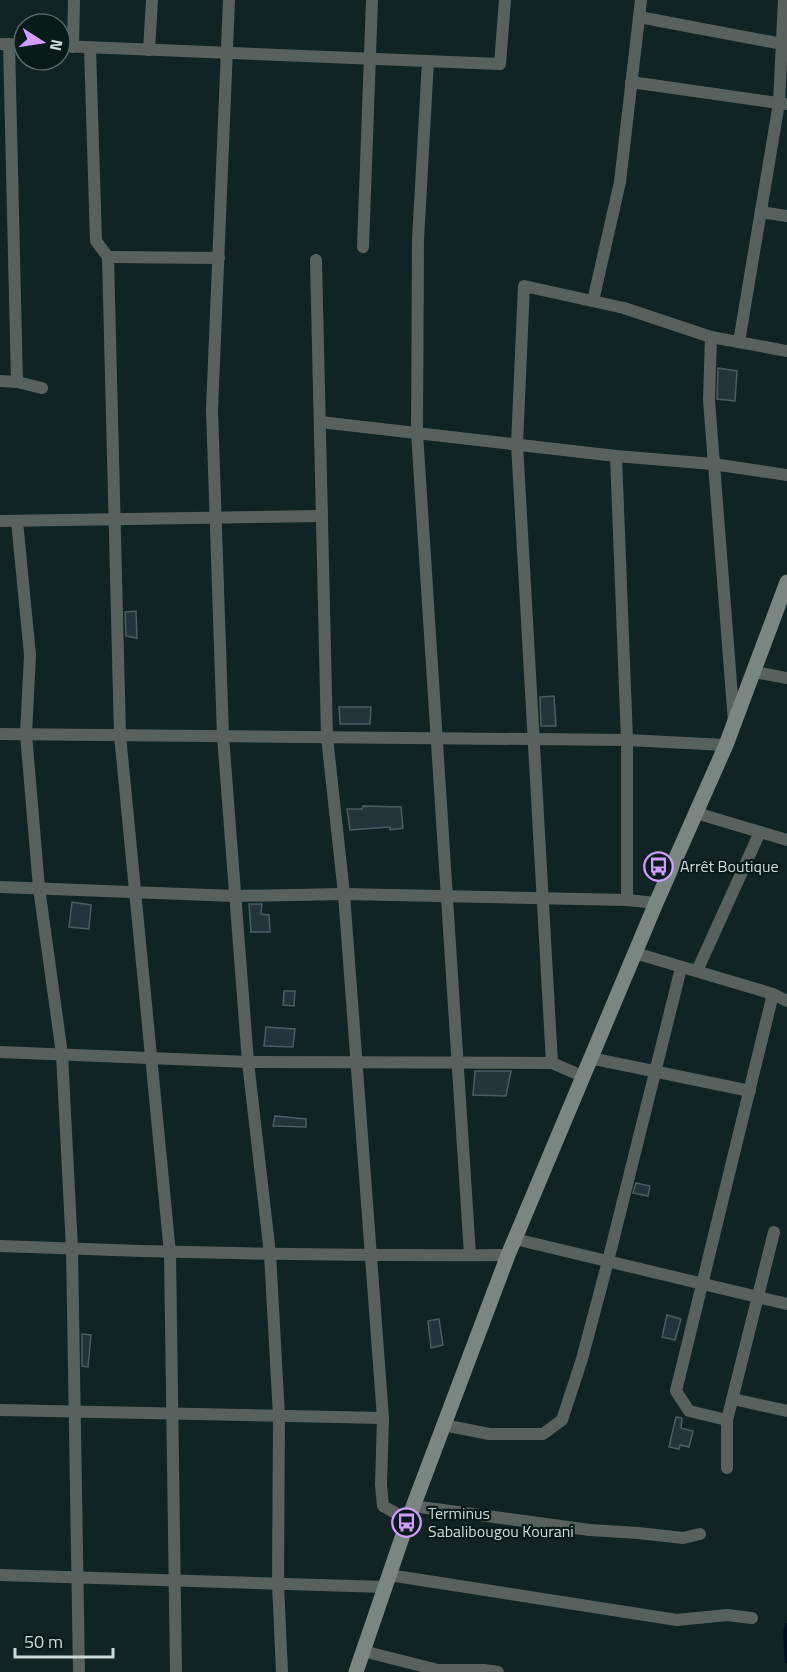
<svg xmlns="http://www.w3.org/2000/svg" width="787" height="1672" viewBox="0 0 787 1672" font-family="'Titillium Web',sans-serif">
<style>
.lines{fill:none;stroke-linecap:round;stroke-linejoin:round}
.stream{stroke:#000f20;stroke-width:4}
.building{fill:#24343a;stroke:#4b5d63;stroke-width:1.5}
.street{stroke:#59615f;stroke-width:12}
.secondary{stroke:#798682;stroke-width:15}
.labels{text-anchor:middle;stroke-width:4.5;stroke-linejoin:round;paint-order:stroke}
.poi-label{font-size:16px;fill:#cfdbdb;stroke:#081a1a;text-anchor:start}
</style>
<rect width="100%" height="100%" fill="#112324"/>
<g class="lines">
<!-- stream -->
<path class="stream" d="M787,1625L785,1633L787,1661"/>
</g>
<!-- building -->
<g class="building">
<path d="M718,368L737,371L735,401L717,399Z"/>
<path d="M136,611L137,638L126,636L125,612Z"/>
<path d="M554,696L556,726H541L540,697Z"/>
<path d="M339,707H371L370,724H340Z"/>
<path d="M363,806L401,807L403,828L390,830V827L350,830L347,809H362Z"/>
<path d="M72,902L91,905L89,929L69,927Z"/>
<path d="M249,904H262L261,914L269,915L270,932H251Z"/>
<path d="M284,991H295L294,1006L283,1005Z"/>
<path d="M266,1027L295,1029L293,1047L264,1046Z"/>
<path d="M475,1071H511L506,1096L473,1095Z"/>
<path d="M275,1116L306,1119V1127L273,1126Z"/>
<path d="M636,1183L650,1186L648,1196L633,1193Z"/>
<path d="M667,1315L681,1319L675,1340L662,1337Z"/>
<path d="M439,1319L443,1345L431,1348L428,1321Z"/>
<path d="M82,1334L91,1335L88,1367L82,1366Z"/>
<path d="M676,1417L682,1418L681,1428L693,1431L689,1447L680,1445L679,1449L669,1447Z"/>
</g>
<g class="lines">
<!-- street -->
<g class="street">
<path d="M229,0L212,410L223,736L248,1062L270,1254L279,1416L278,1584L282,1672"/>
<path d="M639,17L782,44"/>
<path d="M0,44L24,45"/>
<path d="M9,44L17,382"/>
<path d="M60,46L500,64L505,0"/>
<path d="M73,47L74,0"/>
<path d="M90,48L96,241L108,257L120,735L170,1253L176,1672"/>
<path d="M149,50L152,0"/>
<path d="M428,61L418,240L417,433L470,1255"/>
<path d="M631,82L785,104"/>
<path d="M761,212L787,216"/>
<path d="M363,247L372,0"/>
<path d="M108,257L219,258"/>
<path d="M316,260L327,737L344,894L383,1418L381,1485L383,1506L408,1520"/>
<path d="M593,301L620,182L641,0"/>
<path d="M711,337L709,400L734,722"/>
<path d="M739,342L779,103L784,0"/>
<path d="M0,381L17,382L42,388"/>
<path d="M320,422L616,456L713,464L787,475"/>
<path d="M616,456L627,740V900"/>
<path d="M0,521L322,516"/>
<path d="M17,521L30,655L26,734L39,888L62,1054L72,1249L79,1672"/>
<path d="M754,672L787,678"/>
<path d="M0,734L627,740L726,745"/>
<path d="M696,813L760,832L697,971"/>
<path d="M760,832L787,840"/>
<path d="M0,887L235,896L344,894L627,900L656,903"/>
<path d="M635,953L773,994L787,1001"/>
<path d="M0,1052L248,1062L552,1063L582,1076"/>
<path d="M590,1058L750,1091"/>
<path d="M552,1063L517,444L524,286L624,308L711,337L787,351"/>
<path d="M515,1239L787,1304"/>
<path d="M0,1246C169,1253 339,1256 508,1255"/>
<path d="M733,1399L787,1411"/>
<path d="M0,1410L383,1418"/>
<path d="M727,1420L689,1411L676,1391L773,994"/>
<path d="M444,1425L489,1434H543L562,1420L582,1359L608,1261L681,968"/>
<path d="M727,1468V1420L774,1232"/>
<path d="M413,1506L590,1530L638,1533L683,1538L700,1534"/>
<path d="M0,1575L385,1587"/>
<path d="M389,1575L677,1620L727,1615L752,1618"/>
<path d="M363,1651L438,1670H484L498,1672"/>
</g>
<!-- secondary -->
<path class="secondary" d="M356,1672L408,1520L508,1255L656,903L726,745L787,582"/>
</g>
<!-- icons -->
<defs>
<symbol id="bus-ring" viewBox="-11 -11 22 22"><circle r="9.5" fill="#081a1a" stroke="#d29dfd" stroke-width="1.5"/><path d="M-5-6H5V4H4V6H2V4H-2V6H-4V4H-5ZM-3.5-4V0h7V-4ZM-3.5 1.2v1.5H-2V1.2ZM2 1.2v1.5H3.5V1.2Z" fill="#d29dfd"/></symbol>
</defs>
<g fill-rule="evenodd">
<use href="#bus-ring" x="642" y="850" width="33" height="33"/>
<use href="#bus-ring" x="390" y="1506" width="33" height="33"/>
</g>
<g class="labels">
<!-- poi labels -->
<g class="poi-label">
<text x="680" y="872">Arrêt Boutique</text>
<text x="428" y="1519">Terminus<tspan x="428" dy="18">Sabalibougou Kourani</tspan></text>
</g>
</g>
<!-- north arrow -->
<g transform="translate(42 42) rotate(102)"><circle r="28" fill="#081a1a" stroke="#586767" stroke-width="1.5"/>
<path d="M0-4.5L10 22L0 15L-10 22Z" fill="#d29dfd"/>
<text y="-9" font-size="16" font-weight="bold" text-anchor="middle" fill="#cfdbdb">N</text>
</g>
<!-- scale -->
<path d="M15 1648v9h98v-9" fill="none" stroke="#cfdbdb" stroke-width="3"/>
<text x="24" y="1648" font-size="18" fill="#cfdbdb" stroke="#081a1a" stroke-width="4.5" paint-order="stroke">50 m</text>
</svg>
